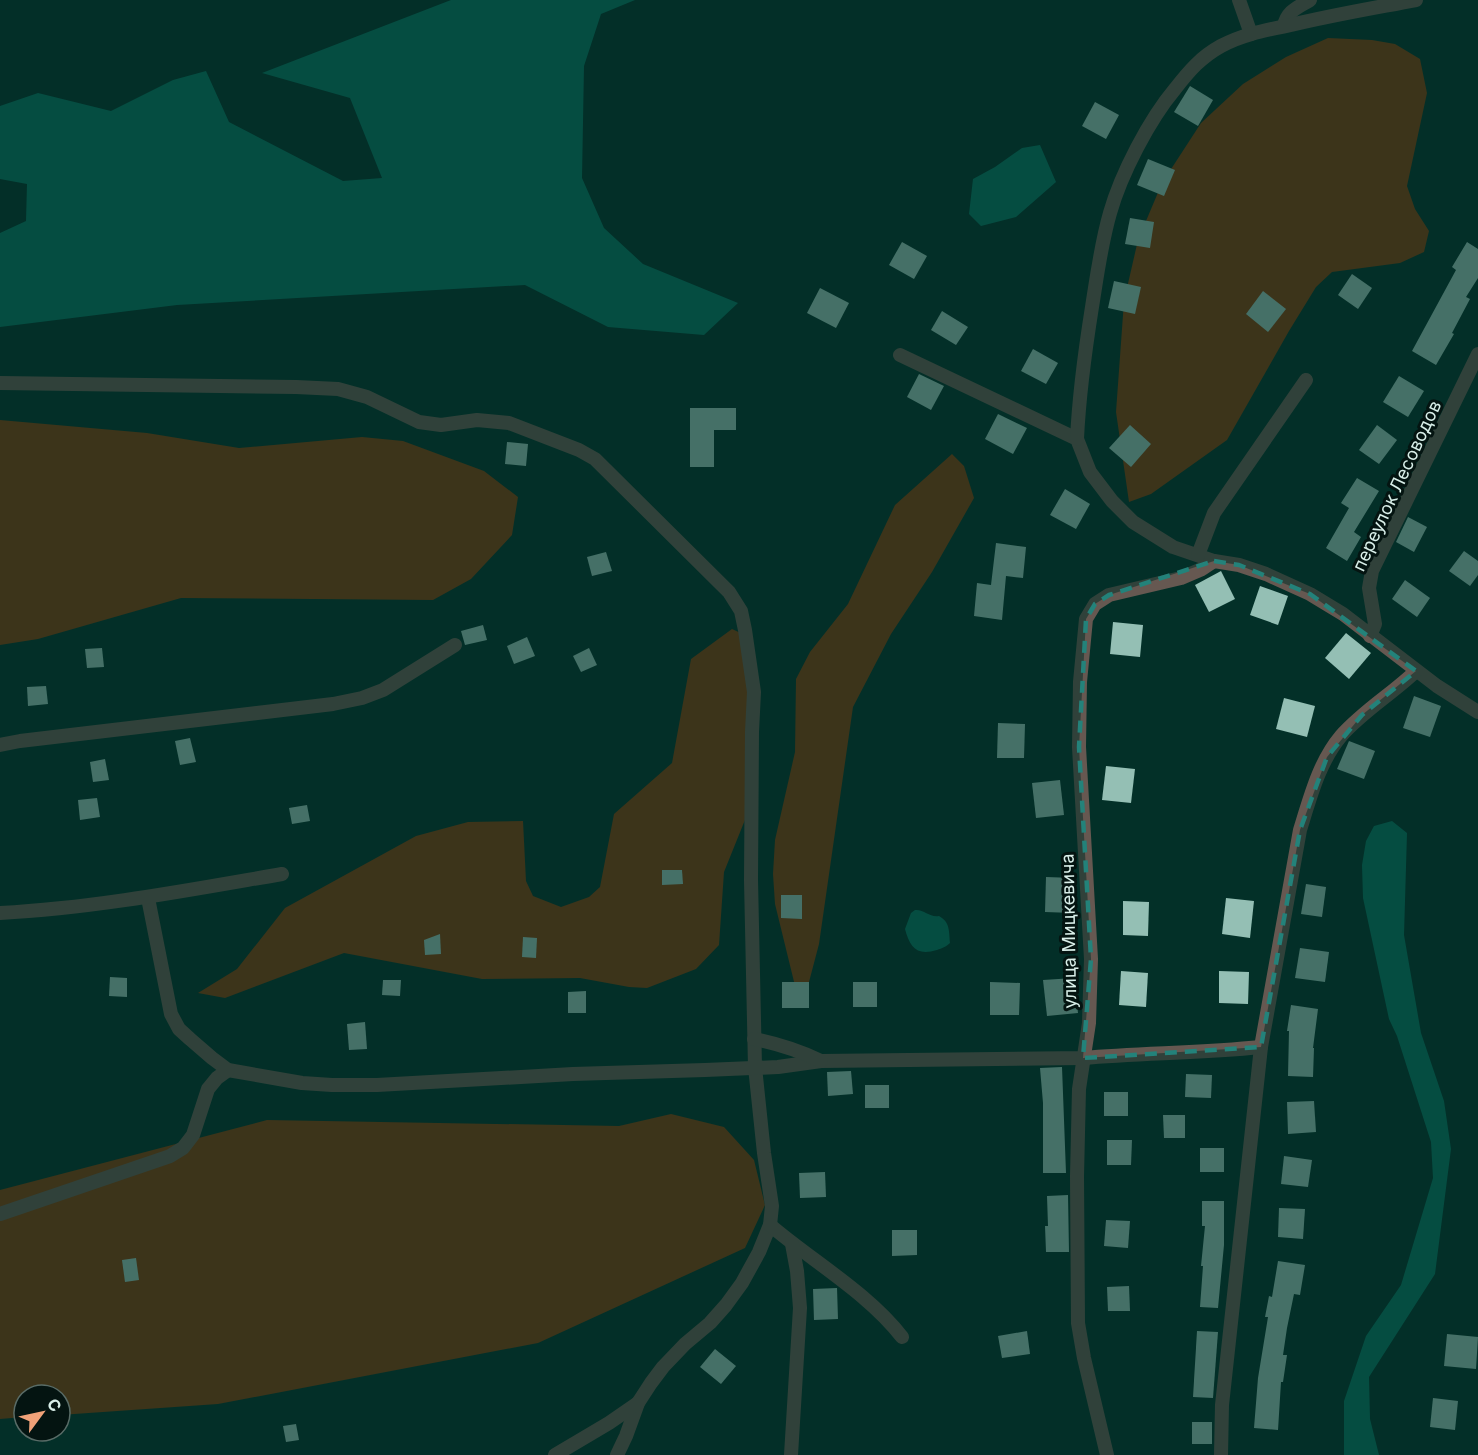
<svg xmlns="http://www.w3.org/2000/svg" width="1478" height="1455" viewBox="0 0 1478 1455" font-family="Inter,sans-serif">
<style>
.forest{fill:#803a0b}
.water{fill:#087161}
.building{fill:#94bfb4}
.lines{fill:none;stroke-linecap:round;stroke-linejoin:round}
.minor{stroke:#665851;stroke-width:14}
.marked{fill:none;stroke:#23827a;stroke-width:4.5;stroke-dasharray:12 8;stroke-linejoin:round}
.labels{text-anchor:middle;stroke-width:6;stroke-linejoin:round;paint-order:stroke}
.street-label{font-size:18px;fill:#d9efe9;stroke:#041411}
</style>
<rect width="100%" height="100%" fill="#033028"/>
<!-- forest -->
<g class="forest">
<path d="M1328,38L1372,40L1395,44L1420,59L1427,93L1407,186L1415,209L1429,231L1424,252L1400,263L1332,272L1316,287L1289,331L1227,440L1151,494L1129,502L1116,412L1124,301L1138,240L1162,183L1201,123L1243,84L1286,57Z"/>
<path d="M0,420L147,433L239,448L362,437L403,441L484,471L518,497L512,535L471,579L433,600L181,598L38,639L0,645Z"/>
<path d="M952,454L964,466L974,498L932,572L891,634L853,707L819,944L809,982L797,994L775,904L773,874L775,840L795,752L796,679L810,652L848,604L895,505Z"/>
<path d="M732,629L747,636L755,795L724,872L719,945L696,969L647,988L629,987L580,978L482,979L344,953L225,998L198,993L237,969L285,908L416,836L468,822L523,821L526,881L533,896L561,907L589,897L600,887L614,814L672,763L691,659Z"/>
<path d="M671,1114L724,1127L754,1160L765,1205L745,1248L538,1343L218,1404L60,1415V1395H24V1417L0,1419V1190L267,1120L619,1126Z"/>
</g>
<!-- water -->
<g class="water">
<path d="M451,0H635L601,14L584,66L582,178L604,228L643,264L738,303L704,335L608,327L525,285L177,305L0,327V233L26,221L27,184L0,179V106L38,93L111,111L173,80L206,71L229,122L343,181L382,178L350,98L262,73Z"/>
<path d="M1040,145L1056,182L1016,217L981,226L969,214L973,179L995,167L1022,148Z"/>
<path d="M1392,821L1407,833L1404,935L1421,1033L1444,1101L1451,1149L1435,1274L1369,1377L1370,1419L1379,1455H1344V1401L1366,1336L1401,1285L1433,1178L1431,1142L1397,1036L1389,1019L1363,898L1362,865L1366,841L1374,826Z"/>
<path d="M915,910C924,909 930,918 939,916C950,922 949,931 950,943C946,947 942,948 937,950C917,956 910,948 905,929L911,913Z"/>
</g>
<!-- building -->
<g class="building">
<path d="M1190,86L1213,100L1198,126L1174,112Z"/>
<path d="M1095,102L1119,115L1106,139L1082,126Z"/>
<path d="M1148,159L1175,170L1164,196L1137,185Z"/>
<path d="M1130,218L1154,222L1150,248L1125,244Z"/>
<path d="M902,242L927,256L914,279L889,265Z"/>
<path d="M1467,242L1478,249V278L1466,297L1470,299L1452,333L1454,334L1436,365L1412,351L1456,270L1452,267Z"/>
<path d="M1352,274L1372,288L1358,309L1338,295Z"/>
<path d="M1114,281L1141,287L1135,314L1108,308Z"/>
<path d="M820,288L849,303L836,328L807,313Z"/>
<path d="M1263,291L1286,309L1268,332L1246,314Z"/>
<path d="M942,311L968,327L956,345L931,330Z"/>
<path d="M1033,349L1058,363L1046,384L1021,371Z"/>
<path d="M919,374L944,386L931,410L907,397Z"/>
<path d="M1399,376L1424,391L1408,417L1383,402Z"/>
<path d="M690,408H736V430H714V467H690Z"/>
<path d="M998,414L1027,428L1013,454L985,439Z"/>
<path d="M1130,425L1151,444L1131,467L1109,448Z"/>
<path d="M1377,425L1397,440L1379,464L1359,450Z"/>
<path d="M507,442L528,444L526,466L505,464Z"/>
<path d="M1357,478L1379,491L1354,532L1361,537L1347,561L1326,548L1349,508L1341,503Z"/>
<path d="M1065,489L1090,504L1076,529L1050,515Z"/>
<path d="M1408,517L1427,527L1414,552L1396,542Z"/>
<path d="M996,543L1026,547L1023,578L1006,576L1002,620L974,616L977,583L991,585Z"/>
<path d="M1464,551L1478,561V575L1470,586L1449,571Z"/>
<path d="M606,552L612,571L592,576L587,557Z"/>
<path d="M1221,571L1235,599L1209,612L1195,585Z"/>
<path d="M1405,580L1430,598L1417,617L1392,599Z"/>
<path d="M1260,586L1288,596L1278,625L1250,615Z"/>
<path d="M1113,622L1143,625L1140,657L1110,654Z"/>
<path d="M483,625L487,640L465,645L461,631Z"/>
<path d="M1346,633L1371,653L1349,679L1325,658Z"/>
<path d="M527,637L535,656L514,664L507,646Z"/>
<path d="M102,648L104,667L87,668L85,649Z"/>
<path d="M589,648L597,665L581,672L573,656Z"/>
<path d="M46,686L48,704L28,706L27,687Z"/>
<path d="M1414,696L1441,706L1430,737L1403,728Z"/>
<path d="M1284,698L1315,706L1307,737L1276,729Z"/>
<path d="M998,723L1025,724L1024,758H997Z"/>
<path d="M190,738L196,762L180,765L175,741Z"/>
<path d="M1349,741L1375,751L1364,779L1337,769Z"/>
<path d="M105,759L109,780L93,782L90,762Z"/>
<path d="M1106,766L1135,769L1131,803L1102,800Z"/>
<path d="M1060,780L1064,815L1036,818L1032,783Z"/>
<path d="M97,798L100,817L80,820L78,800Z"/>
<path d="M307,805L310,821L292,824L289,808Z"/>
<path d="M662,870H682L683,884L662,885Z"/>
<path d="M1046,877L1074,878L1073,913L1045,912Z"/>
<path d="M1306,884L1326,887L1322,917L1301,914Z"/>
<path d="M781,895H802V919L781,918Z"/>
<path d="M1226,898L1254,901L1250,938L1222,934Z"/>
<path d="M1123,901L1149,902L1148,936L1123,935Z"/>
<path d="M440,934L441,954L425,955L424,940Z"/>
<path d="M523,937L537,938L536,958L522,957Z"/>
<path d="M1300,948L1329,952L1325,982L1295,978Z"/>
<path d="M1121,971L1148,973L1146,1007L1119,1005Z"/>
<path d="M1219,971L1249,972L1248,1004L1219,1003Z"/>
<path d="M110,977L127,978V997L109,996Z"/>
<path d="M1074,978L1078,1013L1047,1016L1043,980Z"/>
<path d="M383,980H401L400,996L382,995Z"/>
<rect x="782" y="982" width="27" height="26"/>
<rect x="853" y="982" width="24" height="25"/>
<path d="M990,982L1020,983L1019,1015H990Z"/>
<path d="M586,991V1013H568V992Z"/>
<path d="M1291,1005L1318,1009L1313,1048H1314L1313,1077L1288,1076L1289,1031H1287Z"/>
<path d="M365,1022L367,1049L349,1050L347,1024Z"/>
<path d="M1062,1067L1066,1173H1043V1103L1040,1068Z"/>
<path d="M851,1071L853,1094L828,1096L827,1072Z"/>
<path d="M1186,1074L1212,1075L1211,1098L1185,1097Z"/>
<rect x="865" y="1085" width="24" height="23"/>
<rect x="1104" y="1092" width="24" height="24"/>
<path d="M1314,1101L1316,1132L1288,1134L1287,1102Z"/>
<path d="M1163,1115H1185V1138H1164Z"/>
<path d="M1107,1140H1132L1131,1165H1107Z"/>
<rect x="1200" y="1148" width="24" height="24"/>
<path d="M1284,1156L1312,1160L1308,1187L1281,1184Z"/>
<path d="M825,1172L826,1197L800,1198L799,1173Z"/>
<path d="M1068,1195L1069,1252H1046L1045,1226H1048L1047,1196Z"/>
<path d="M1202,1201H1224V1245L1218,1308L1200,1307L1203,1266H1201L1205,1226H1202Z"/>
<path d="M1279,1208L1305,1209L1303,1239L1278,1237Z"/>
<path d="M1106,1220L1130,1221L1128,1248L1104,1246Z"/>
<path d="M892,1230H917V1255L892,1256Z"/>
<path d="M136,1258L139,1280L125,1282L122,1260Z"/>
<path d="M1278,1261L1305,1265L1300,1295L1294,1294L1287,1328L1283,1355H1287L1283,1382H1281L1278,1430L1254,1428L1258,1378L1268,1317H1265L1269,1296L1272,1297Z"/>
<path d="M1129,1286L1130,1311H1108L1107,1287Z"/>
<path d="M837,1288L838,1319L814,1320L813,1289Z"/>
<path d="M1027,1331L1030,1354L1002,1358L998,1336Z"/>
<path d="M1197,1331L1218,1332L1213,1398L1193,1397Z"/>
<path d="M1447,1334L1478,1337L1476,1369L1444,1366Z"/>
<path d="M715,1349L736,1366L721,1384L700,1367Z"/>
<path d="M1433,1398L1458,1401L1455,1430L1430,1427Z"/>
<rect x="1192" y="1422" width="20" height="22"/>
<path d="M296,1424L299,1440L286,1442L283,1426Z"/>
</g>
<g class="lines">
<!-- minor -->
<g class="minor">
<path d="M1239,0L1251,34"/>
<path d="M1284,26C1287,11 1297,8 1310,0"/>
<path d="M900,355L1077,439L1090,472L1112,501L1133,522L1173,547L1214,561L1239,565L1266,574L1310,594L1343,614L1437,686L1478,712"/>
<path d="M0,383L296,387L338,389L367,397L419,422L441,425L477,420L509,423L579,450L595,459L729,592L741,611L745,630L754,692L752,732L751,880L755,1067L764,1153L772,1206L770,1225L759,1252L742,1283L726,1305L710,1323L685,1344L663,1367L651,1383L638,1403L626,1436L617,1455"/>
<path d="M1077,439C1079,395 1085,351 1092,307C1097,276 1101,244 1110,213C1121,174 1149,120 1175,89C1189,71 1201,57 1221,46C1243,34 1267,30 1291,25C1332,15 1374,8 1416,0"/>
<path d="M1198,555L1214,513L1306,380"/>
<path d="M1370,636L1375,624L1369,588L1372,571L1478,354"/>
<path d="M0,745L20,741L333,704L362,698L383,690L455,645"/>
<path d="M148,898L171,1014L179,1029L190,1039L212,1058L228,1070L302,1083L332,1085H377L573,1074L705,1070L778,1067L821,1061L1083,1058C1142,1053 1202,1053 1261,1047"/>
<path d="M0,913C95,908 189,890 282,874"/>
<path d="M754,1039C780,1044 798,1050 821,1061"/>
<path d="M0,1214L170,1156L183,1148L193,1135L208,1089L217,1078L228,1070"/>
<path d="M770,1225C812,1261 868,1293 902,1337"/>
<path d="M555,1455L609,1423L638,1403"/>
<path d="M791,1455L800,1308L797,1271L792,1244"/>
<path d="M1107,1455L1084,1358L1078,1323L1077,1176L1079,1089L1089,1023L1091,959L1079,747L1080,682L1086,619L1095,604L1109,595L1181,578L1202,569L1214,561"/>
<path d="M1221,1455L1222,1405L1261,1047L1300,830C1310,798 1319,762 1341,736C1363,711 1392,694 1416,671"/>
</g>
</g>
<!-- marked area -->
<path d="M0 0H1478V1455H0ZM1214,561L1239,565L1310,594L1416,671L1362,715L1327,757L1300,830L1261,1047L1083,1058L1091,959L1079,747L1086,619L1095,604L1109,595Z" fill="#033028" fill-opacity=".55" fill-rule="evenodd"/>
<path class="marked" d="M1214,561L1239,565L1310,594L1416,671L1362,715L1327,757L1300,830L1261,1047L1083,1058L1091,959L1079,747L1086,619L1095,604L1109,595Z"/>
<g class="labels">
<!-- street labels -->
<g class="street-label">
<text transform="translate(1397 486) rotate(-65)" y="6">переулок Лесоводов</text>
<text transform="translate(1069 931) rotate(-91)" y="6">улица Мицкевича</text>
</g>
</g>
<!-- north arrow -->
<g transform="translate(42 1413) rotate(57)"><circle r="28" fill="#041411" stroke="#596c67" stroke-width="1.5"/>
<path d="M0-4.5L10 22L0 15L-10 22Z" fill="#f0a279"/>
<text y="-9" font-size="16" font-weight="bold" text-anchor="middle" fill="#d9efe9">С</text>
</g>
</svg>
